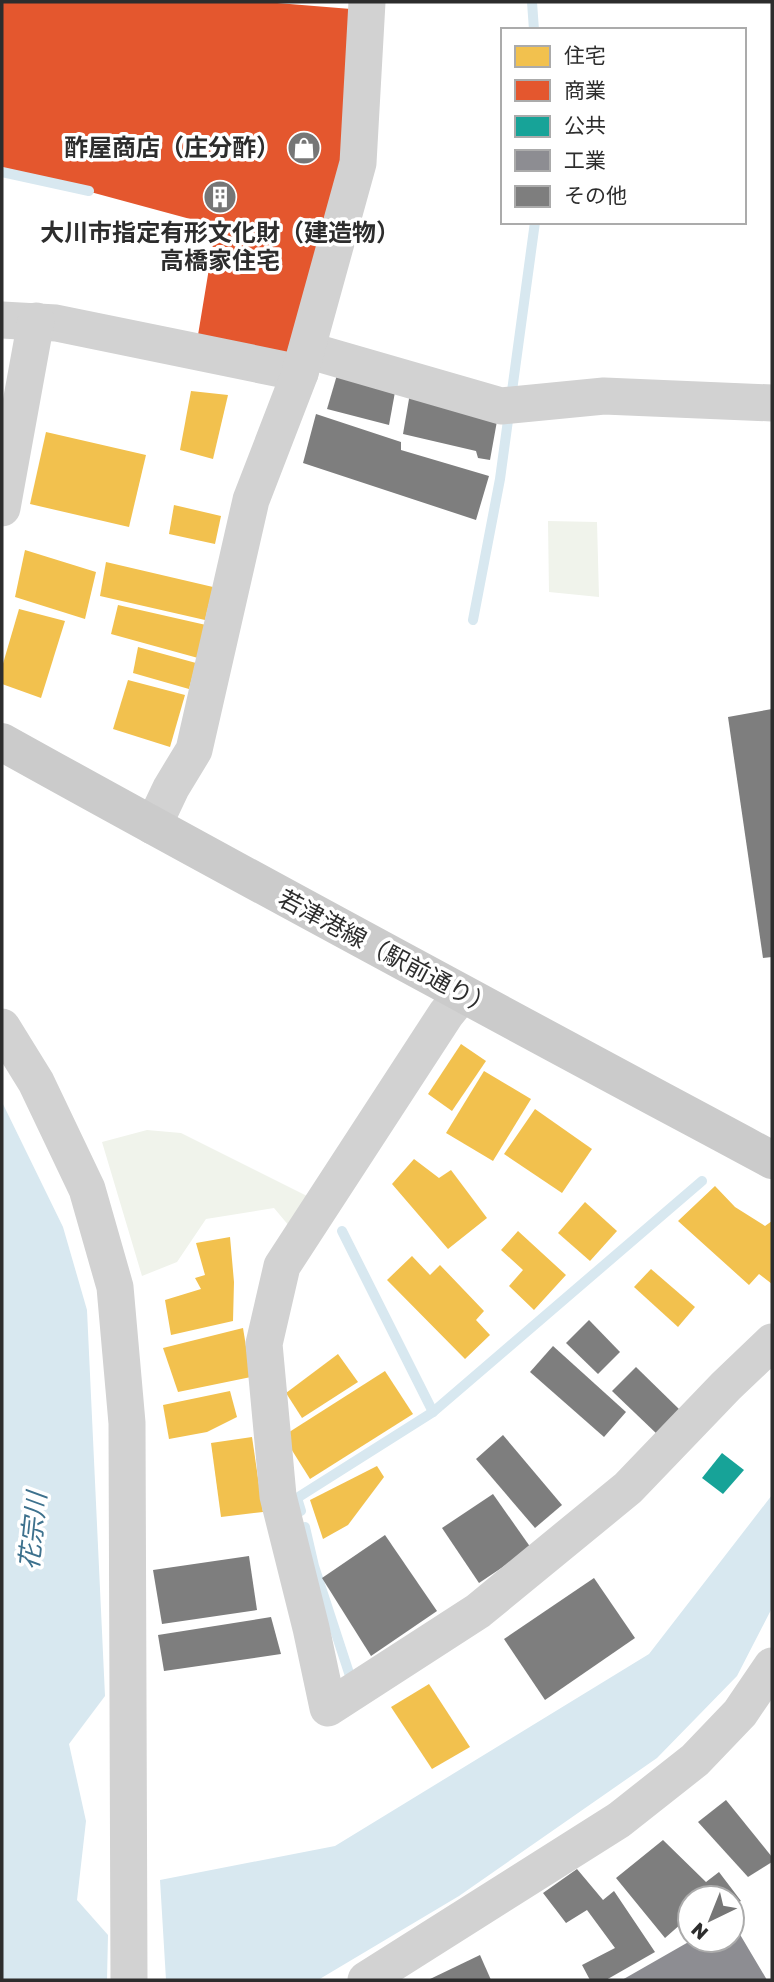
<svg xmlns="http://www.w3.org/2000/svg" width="774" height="1982" viewBox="0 0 774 1982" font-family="'Golos Text','Noto Sans JP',sans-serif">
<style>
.green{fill:#f0f3eb}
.water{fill:#d8e8f0}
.homes{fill:#f2c14e}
.shops{fill:#e4572e}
.public{fill:#17a398}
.industry{fill:#8d8d92}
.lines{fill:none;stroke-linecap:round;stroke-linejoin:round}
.stream{stroke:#d8e8f0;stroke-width:10}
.building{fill:#7e7e7e}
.street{stroke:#d2d2d2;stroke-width:37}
.secondary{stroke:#cbcbcb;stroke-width:38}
.labels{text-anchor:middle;stroke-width:7;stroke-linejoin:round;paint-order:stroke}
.poi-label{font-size:24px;font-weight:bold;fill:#2d2d2d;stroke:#fff;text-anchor:end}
.street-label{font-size:24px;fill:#2d2d2d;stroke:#fff}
.water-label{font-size:26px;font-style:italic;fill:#3d718d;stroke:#fff}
</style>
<rect width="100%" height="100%" fill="#fff"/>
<!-- green -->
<g class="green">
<path d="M548,521L597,522L599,597L549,592Z"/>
<path d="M147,1130L181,1133L319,1202L295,1233L274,1208L206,1219L177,1262L142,1276L102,1142Z"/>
</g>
<!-- water -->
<g class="water">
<path d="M2,1102L63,1227L87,1310L105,1696L69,1744L86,1821L77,1900L108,1935L107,1980H2Z"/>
<path d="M772,1495V1608L737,1676L657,1758L459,1896L318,1980H166L160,1880L335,1846L649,1654Z"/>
</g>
<!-- homes -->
<g class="homes">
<path d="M191,391L228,395L213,459L180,450Z"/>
<path d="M46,432L146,455L129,527L30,504Z"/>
<path d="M174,505L221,516L215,544L169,534Z"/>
<path d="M25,550L96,572L85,619L15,597Z"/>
<path d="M106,562L213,587L205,620L100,596Z"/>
<path d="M118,605L206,625L198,658L111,634Z"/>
<path d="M19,609L65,621L41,698L2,684V667Z"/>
<path d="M138,647L196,663L189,689L133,673Z"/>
<path d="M128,680L185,695L170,747L113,729Z"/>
<path d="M461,1044L486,1061L452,1111L428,1094Z"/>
<path d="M484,1071L531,1099L493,1161L446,1133Z"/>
<path d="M535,1109L592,1149L562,1193L504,1154Z"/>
<path d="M414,1159L439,1178L451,1170L487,1218L448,1249L392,1184Z"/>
<path d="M715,1186L735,1207L765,1226L772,1221V1284L759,1274L749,1285L678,1221Z"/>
<path d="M585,1202L617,1231L590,1261L558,1233Z"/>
<path d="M518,1231L566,1275L534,1310L509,1286L523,1270L501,1250Z"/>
<path d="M230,1237L234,1282L233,1321L171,1335L165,1300L201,1289L195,1278L205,1275L196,1243Z"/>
<path d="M412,1256L430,1275L440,1265L484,1311L476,1320L490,1335L465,1359L387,1280Z"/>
<path d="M651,1269L695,1307L678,1327L634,1287Z"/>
<path d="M243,1328L251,1377L178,1392L163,1348Z"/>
<path d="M338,1354L358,1382L302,1418L286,1393Z"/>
<path d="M385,1371L413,1414L310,1479L283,1436Z"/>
<path d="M230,1391L237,1417L207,1432L169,1439L163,1405Z"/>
<path d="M252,1437L263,1512L221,1517L211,1443Z"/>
<path d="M377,1466L384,1477L348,1525L323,1539L310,1500Z"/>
<path d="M429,1684L470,1747L432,1769L391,1707Z"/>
</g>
<!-- shops -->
<path class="shops" d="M2,2H265L351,9L341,167L286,360L198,335L216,226L2,168Z"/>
<!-- public -->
<path class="public" d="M722,1453L744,1470L723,1494L702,1478Z"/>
<!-- industry -->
<path class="industry" d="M732,1921L767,1980H622L692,1940H732Z"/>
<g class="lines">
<!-- stream -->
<g class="stream">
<path d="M532,2L534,30"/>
<path d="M2,172L89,191"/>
<path d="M473,620L500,479L535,222"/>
<path d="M342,1231L433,1412"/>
<path d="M301,1511L297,1498L433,1412L702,1181"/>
<path d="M305,1527L314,1566L349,1673"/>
</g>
</g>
<!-- building -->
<g class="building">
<path d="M337,375L395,392L389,425L327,409Z"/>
<path d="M410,393L497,421L490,460L478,458L476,451L403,434Z"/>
<path d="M316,414L401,442V450L489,476L476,520L303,463Z"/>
<path d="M772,709V957L763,958L728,717Z"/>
<path d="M589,1320L620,1352L598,1374L566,1343Z"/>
<path d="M553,1346L626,1412L604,1437L530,1372Z"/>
<path d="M636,1367L681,1411L658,1435L612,1391Z"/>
<path d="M503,1435L562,1505L535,1528L476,1459Z"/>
<path d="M493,1494L531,1548L479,1583L442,1528Z"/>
<path d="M385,1535L437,1611L371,1656L322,1578Z"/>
<path d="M249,1556L257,1610L162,1624L153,1570Z"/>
<path d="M594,1578L635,1638L545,1700L504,1639Z"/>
<path d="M271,1617L281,1654L164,1671L158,1635Z"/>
<path d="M726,1800L772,1857V1862L748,1877L698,1822Z"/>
<path d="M663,1840L706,1882L719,1872L741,1901L732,1905V1898H690V1916L665,1938L616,1878Z"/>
<path d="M577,1869L603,1900L614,1891L655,1952L606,1980H590L582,1965L615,1948L587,1910L566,1923L543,1893Z"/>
<path d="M480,1955L491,1980H428Z"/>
</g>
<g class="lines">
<!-- street -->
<g class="street">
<path d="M2,320L56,323L300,373"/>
<path d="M307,350L501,406L604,396L772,403"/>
<path d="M2,508L36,321"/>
<path d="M153,826L171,788L194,750L251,500L300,373L358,163L367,2"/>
<path d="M462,994L446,1014L282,1266L264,1344L278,1496L311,1628L328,1708L478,1611L628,1488L726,1386L772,1342"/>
<path d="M2,1027L36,1082L87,1189L115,1287L127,1423L129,1980"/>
<path d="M366,1980L619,1820L695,1760L740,1713L772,1666"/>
</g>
<!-- secondary -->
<path class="secondary" d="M2,742C257,884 515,1022 772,1160"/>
</g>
<!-- icons -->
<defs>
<symbol id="shop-disc" viewBox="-11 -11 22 22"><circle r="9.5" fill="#767676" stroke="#fff"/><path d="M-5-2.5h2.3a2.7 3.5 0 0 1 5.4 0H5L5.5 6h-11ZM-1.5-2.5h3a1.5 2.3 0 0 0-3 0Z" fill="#fff"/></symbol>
<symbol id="building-disc" viewBox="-11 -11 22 22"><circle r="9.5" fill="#767676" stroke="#fff"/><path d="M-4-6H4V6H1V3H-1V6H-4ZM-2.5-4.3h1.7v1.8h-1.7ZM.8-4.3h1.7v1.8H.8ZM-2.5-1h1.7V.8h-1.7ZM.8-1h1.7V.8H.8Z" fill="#fff"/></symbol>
</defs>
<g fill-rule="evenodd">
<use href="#shop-disc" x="285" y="129" width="38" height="38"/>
<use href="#building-disc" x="201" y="178" width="38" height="38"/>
</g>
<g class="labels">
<!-- poi labels -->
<g class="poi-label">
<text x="280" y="156">酢屋商店（庄分酢）</text>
<text x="220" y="241" text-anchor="middle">大川市指定有形文化財（建造物）<tspan x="220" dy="28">高橋家住宅</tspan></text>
</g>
<!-- street labels -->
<g class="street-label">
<text transform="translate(386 953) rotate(28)" y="8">若津港線（駅前通り）</text>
</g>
<!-- water labels -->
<g class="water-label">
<text transform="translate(33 1531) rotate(-84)" y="9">花宗川</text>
</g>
</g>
<!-- border -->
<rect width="774" height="1982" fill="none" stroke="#2d2d2d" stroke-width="7"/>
<!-- legend -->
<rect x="501" y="28" width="245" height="196" fill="#ffffff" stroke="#ababab" stroke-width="2"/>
<rect x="515" y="46" width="35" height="21" fill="#f2c14e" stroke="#ababab" stroke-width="2"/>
<text x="564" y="63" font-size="21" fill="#2d2d2d">住宅</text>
<rect x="515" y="80" width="35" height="21" fill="#e4572e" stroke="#ababab" stroke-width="2"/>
<text x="564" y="98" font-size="21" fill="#2d2d2d">商業</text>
<rect x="515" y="116" width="35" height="21" fill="#17a398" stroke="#ababab" stroke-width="2"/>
<text x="564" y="133" font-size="21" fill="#2d2d2d">公共</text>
<rect x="515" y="150" width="35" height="21" fill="#8d8d92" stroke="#ababab" stroke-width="2"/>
<text x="564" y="168" font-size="21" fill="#2d2d2d">工業</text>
<rect x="515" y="186" width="35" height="21" fill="#7e7e7e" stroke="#ababab" stroke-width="2"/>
<text x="564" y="203" font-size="21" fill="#2d2d2d">その他</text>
<!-- north arrow -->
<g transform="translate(711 1919) rotate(223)"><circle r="33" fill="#ffffff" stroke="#ababab" stroke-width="2"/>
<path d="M0-5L12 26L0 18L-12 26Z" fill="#767676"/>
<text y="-10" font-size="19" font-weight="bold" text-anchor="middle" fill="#2d2d2d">N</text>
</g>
</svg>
